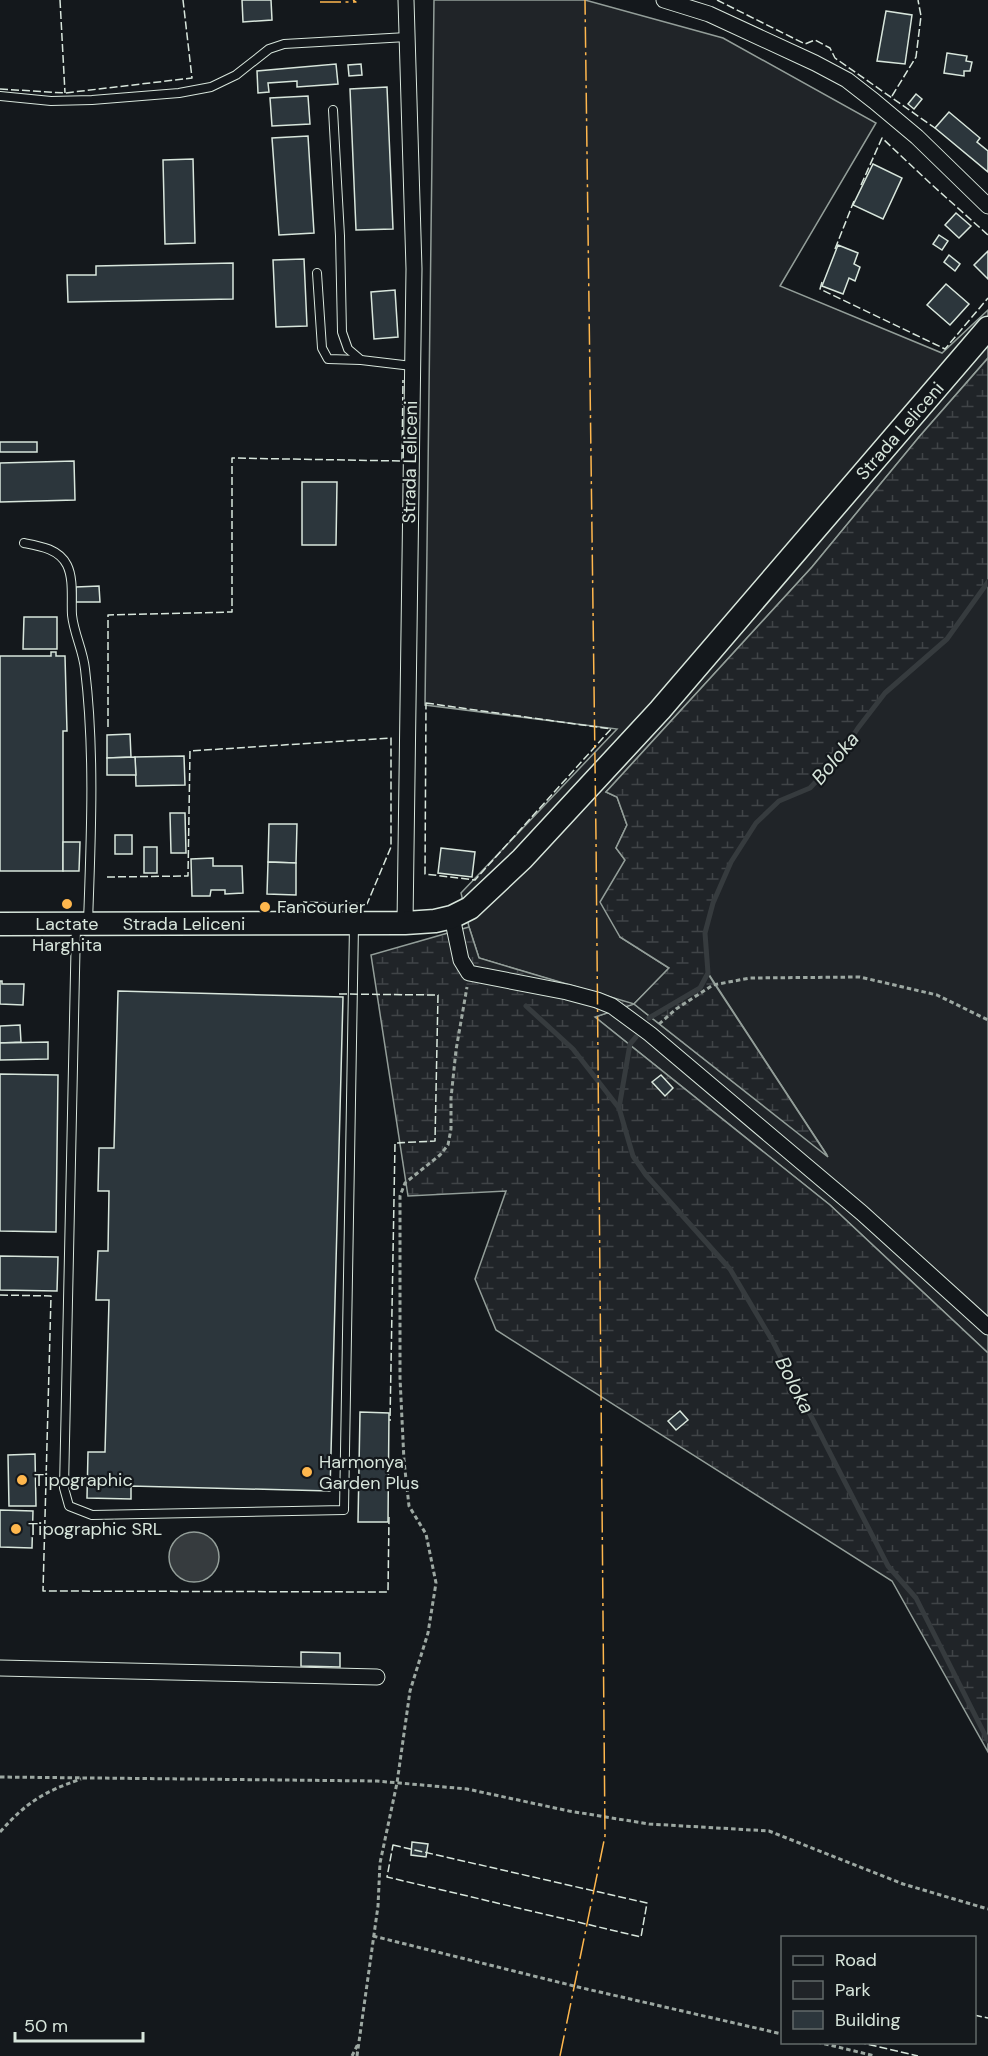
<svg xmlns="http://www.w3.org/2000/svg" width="988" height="2056" viewBox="0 0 988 2056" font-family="'DM Sans',sans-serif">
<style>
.green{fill:#202428;stroke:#939e99;stroke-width:1.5}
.wetland{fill:url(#wetland-marsh);stroke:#939e99;stroke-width:1.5}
.water{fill:#363b3e;stroke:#939e99;stroke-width:1.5}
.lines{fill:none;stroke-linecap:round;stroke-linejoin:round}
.stream{stroke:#363b3e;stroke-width:5}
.building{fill:#2c363c;stroke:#d8e6dc;stroke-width:1.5}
.lane-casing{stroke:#d8e6dc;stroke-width:10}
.street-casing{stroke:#d8e6dc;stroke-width:17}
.secondary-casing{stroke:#d8e6dc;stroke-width:25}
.path{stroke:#9da8a2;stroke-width:3;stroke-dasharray:4.5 3;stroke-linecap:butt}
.lane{stroke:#14181c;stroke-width:8}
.street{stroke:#14181c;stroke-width:15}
.secondary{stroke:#14181c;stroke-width:22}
.fence{stroke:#d8e6dc;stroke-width:1.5;stroke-dasharray:8 3;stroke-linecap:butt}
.power{stroke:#ffb74d;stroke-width:1.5;stroke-dasharray:21 4.5 3 4.5;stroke-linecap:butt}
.poi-dot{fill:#ffb74d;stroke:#14181c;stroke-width:2}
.labels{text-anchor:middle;stroke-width:4.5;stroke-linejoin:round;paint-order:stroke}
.street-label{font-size:18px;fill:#d8e6dc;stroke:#14181c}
.poi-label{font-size:18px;fill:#d8e6dc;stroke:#14181c;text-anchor:start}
.water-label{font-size:20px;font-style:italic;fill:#d8e6dc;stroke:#14181c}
</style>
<defs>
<pattern id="wetland-marsh" width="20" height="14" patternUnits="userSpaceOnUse" patternTransform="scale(1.5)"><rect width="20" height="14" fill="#202428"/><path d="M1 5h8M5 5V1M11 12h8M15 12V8" fill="none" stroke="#404447"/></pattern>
</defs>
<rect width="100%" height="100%" fill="#14181c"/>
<!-- green -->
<path class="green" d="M434,0H585L723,38L876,123L780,286L942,353L988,310V358L919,437L812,567L606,792L617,797L627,825L616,848L625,860L620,937L669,968L634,1004L827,1155L708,973L705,933L713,903L731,862L756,823L779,801L811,788L839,757L858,728L885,693L947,639L988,582V1353L830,1205L595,1017L632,1004L479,958L469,927L461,893L617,729L425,705Z"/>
<!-- wetland -->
<path class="wetland" d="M988,358V582L947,639L885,693L858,728L839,757L810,788L779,801L756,823L731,862L713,903L705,933L708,974L828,1157L634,1004L595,1017L830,1205L988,1353V1752L892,1581L496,1330L475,1279L506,1191L408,1196L371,955L469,927L479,958L634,1004L669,968L620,937L600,902L625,860L616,848L627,825L617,797L606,792L812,567L919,437Z"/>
<!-- water -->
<circle class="water" cx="194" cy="1557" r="25"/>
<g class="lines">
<!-- stream -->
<g class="stream">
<path d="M526,1006L573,1049L619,1108"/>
<path d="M649,1018L700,988L708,973L705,933L713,903L731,862L756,823L779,801L810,788L839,757L858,728L885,693L947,639L988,582"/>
<path d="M636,1037L630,1044L619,1108L633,1156L646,1175L730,1269L772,1340L888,1566L916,1598L988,1741"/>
</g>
</g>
<!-- building -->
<g class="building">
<path d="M242,0H271L272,20L243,22Z"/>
<path d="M886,11L912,15L905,64L877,61Z"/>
<path d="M947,53L967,56L966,61L972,62L970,71H964V76L944,73Z"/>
<path d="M336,64L338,84L297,87V81L268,83L269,92L258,93L257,71Z"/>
<path d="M361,64L362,75L349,76L348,65Z"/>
<path d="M387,87L393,229L356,230L350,89Z"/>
<path d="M916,94L922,99L914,109L908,104Z"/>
<path d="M308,96L310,124L272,126L270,98Z"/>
<path d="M949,112L980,138L977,142L988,151V172L935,128Z"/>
<path d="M308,136L314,233L279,235L272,138Z"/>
<path d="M193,159L195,243L165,244L163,160Z"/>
<path d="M873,164L902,178L883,219L853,205Z"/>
<path d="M956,213L971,226L959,238L945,225Z"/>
<path d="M939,235L948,241L942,250L933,244Z"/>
<path d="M838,245L858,253L854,264L860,267L855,281L849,278L843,294L822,286Z"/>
<path d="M988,251V279L974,265Z"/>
<path d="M949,255L960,264L955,271L944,262Z"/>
<path d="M304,259L307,326L276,327L273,260Z"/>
<path d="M233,263V299L68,302L67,275H96V266Z"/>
<path d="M946,284L969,304L950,325L927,305Z"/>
<path d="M395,290L398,337L374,339L371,292Z"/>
<rect x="0" y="442" width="37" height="10"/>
<path d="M74,461L75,500L0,502V463Z"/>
<path d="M302,482H337L336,545H302Z"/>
<path d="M99,586L100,602H76V587Z"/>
<path d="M24,617H57V649H23Z"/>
<path d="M51,652H56V656H65L67,731H63V871H0V656H51Z"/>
<path d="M130,734L131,757L107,758V735Z"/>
<path d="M184,756L185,785L136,786L135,757Z"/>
<path d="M135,757L136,775H107V758Z"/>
<path d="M170,813H185L186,853H171Z"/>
<path d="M269,824H297L296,863L268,862Z"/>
<rect x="115" y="835" width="17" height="19"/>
<path d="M63,842H80L79,871H63Z"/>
<rect x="144" y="847" width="13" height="26"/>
<path d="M441,848L475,852L472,877L438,873Z"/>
<path d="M213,858V866H242L243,893L225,894V890H211L210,896H192L191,859Z"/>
<path d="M268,862L296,863V895L267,894Z"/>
<path d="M0,981H2V984H24L23,1005L0,1004Z"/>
<path d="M118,991L343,997L330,1491L131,1486V1499L87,1498L88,1452H105L109,1300H96L98,1251H108L109,1191H98L99,1148H114Z"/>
<path d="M20,1025L21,1042L0,1043V1026Z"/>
<path d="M48,1042V1059L0,1060V1043Z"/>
<path d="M0,1074L58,1075L56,1232L0,1231Z"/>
<path d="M661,1075L673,1088L665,1096L652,1082Z"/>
<path d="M0,1256L58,1257L57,1291L0,1290Z"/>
<path d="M680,1411L688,1420L676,1430L668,1421Z"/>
<path d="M360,1412L389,1413L388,1522H358Z"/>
<path d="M35,1454L36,1506H9L8,1455Z"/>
<path d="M0,1510L33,1511L32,1548L0,1547Z"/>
<path d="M301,1652L340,1653V1667L301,1666Z"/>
<path d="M412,1842L428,1844L426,1857L411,1855Z"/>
</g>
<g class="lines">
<defs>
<g id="lane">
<path d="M0,96L51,101L92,100L179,93L211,87L236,75L269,49L284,44L407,37"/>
<path d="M333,110L340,236L342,332L348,349L361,360L412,366"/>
<path d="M317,273L322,348L328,359L361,360"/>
<path d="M24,543C40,546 59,549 67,565C74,579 71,600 72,615C74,634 83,650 85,669C95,752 91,838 88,922"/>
<path d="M76,926L64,1488L69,1506L92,1515L344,1510L354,925"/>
</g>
<g id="street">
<path d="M664,0L709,14L815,63L847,80L874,101L917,137L988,206"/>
<path d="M452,917L461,960L469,973L567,992L597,1000L612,1006L650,1034L862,1213L988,1327"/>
<path d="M405,923L414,269L406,0"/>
<path d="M0,1668L377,1677"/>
</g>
<path id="secondary" d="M0,924L405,923L435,921L452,917L470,908L522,859L660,710L988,328"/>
</defs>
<!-- lane casing -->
<use href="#lane" class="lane-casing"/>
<!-- street casing -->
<use href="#street" class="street-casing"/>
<!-- secondary casing -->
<use href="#secondary" class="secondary-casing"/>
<!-- path -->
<g class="path">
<path d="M659,1024L676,1009L713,985L750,978L860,977L937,995L988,1020"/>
<path d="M0,1777L377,1781L467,1789L569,1811L649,1824L769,1831L903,1884L988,1909"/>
<path d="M0,1832C27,1802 43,1792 81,1779"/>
<path d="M373,1936L578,1987L782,2034"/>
<path d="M817,2042L875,2056"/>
<path d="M352,2056L358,2044"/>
<path d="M357,2056L378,1906L380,1863L397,1783L410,1691L428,1633L436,1583L426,1534L409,1506L404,1461L400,1378V1196L405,1183L440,1155L448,1145L451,1129V1098L456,1050L467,987"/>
</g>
<!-- lane -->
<use href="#lane" class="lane"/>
<!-- street -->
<use href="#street" class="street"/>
<!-- secondary -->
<use href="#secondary" class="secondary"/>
<!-- fence -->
<g class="fence">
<path d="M60,0L65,93"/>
<path d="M717,0L805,44L815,40L830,48L835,58L935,128"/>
<path d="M0,89L65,93L192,78L183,0"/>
<path d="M892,96L916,57L921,16L918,0"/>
<path d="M861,185L882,138L931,184L988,235"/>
<path d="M835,249L854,201"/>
<path d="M822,282L820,289L945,349L988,298"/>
<path d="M426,703L611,729L475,880L425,874Z"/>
<path d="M108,727V615L232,612V458L402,461L403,380"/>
<path d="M107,877L188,876L190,751L391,738V847L367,904L303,902"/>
<path d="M339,994L438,995L435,1141L395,1143L390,1421"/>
<path d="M0,1295L51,1296L43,1591L388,1592L389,1517"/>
<path d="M393,1845L647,1903L641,1937L387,1877Z"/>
<path d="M974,2015L988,2018"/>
<path d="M858,2042L918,2056"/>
</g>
<!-- power -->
<g class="power">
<path d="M320,2H356L353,0"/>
<path d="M560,2056L605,1836L596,838L585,0"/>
</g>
</g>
<!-- markers -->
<g class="poi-dot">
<circle cx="67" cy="904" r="6"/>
<circle cx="265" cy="907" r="6"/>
<circle cx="307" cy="1472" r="6"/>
<circle cx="22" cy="1480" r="6"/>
<circle cx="16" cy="1529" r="6"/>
</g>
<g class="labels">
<!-- street labels -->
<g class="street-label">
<text transform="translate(900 431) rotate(-49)" y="6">Strada Leliceni</text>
<text transform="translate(410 462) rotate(-89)" y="6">Strada Leliceni</text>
<text x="184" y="930">Strada Leliceni</text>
</g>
<!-- poi labels -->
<g class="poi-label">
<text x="277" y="913">Fancourier</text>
<text x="67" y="930" text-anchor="middle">Lactate<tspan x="67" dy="21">Harghita</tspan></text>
<text x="319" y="1468">Harmonya<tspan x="319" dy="21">Garden Plus</tspan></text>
<text x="34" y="1486">Tipographic</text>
<text x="28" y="1535">Tipographic SRL</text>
</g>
<!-- water labels -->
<g class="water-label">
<text transform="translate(835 758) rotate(-50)" y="7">Boloka</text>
<text transform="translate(795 1385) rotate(63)" y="7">Boloka</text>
</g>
</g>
<!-- legend -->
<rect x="781" y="1936" width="195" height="108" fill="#14181c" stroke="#626a69" stroke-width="1.5"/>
<rect x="793" y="1956" width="30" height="9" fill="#14181c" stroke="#626a69" stroke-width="1.5"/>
<text x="835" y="1966" font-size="18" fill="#d8e6dc">Road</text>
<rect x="793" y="1981" width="30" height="18" fill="#202428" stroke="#626a69" stroke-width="1.5"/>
<text x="835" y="1996" font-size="18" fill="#d8e6dc">Park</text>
<rect x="793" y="2011" width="30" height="18" fill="#2c363c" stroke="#626a69" stroke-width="1.5"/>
<text x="835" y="2026" font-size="18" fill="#d8e6dc">Building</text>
<!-- scale -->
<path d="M15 2032v9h128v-9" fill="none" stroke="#d8e6dc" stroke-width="3"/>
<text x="24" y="2032" font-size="18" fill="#d8e6dc" stroke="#14181c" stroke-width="4.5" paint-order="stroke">50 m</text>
</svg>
